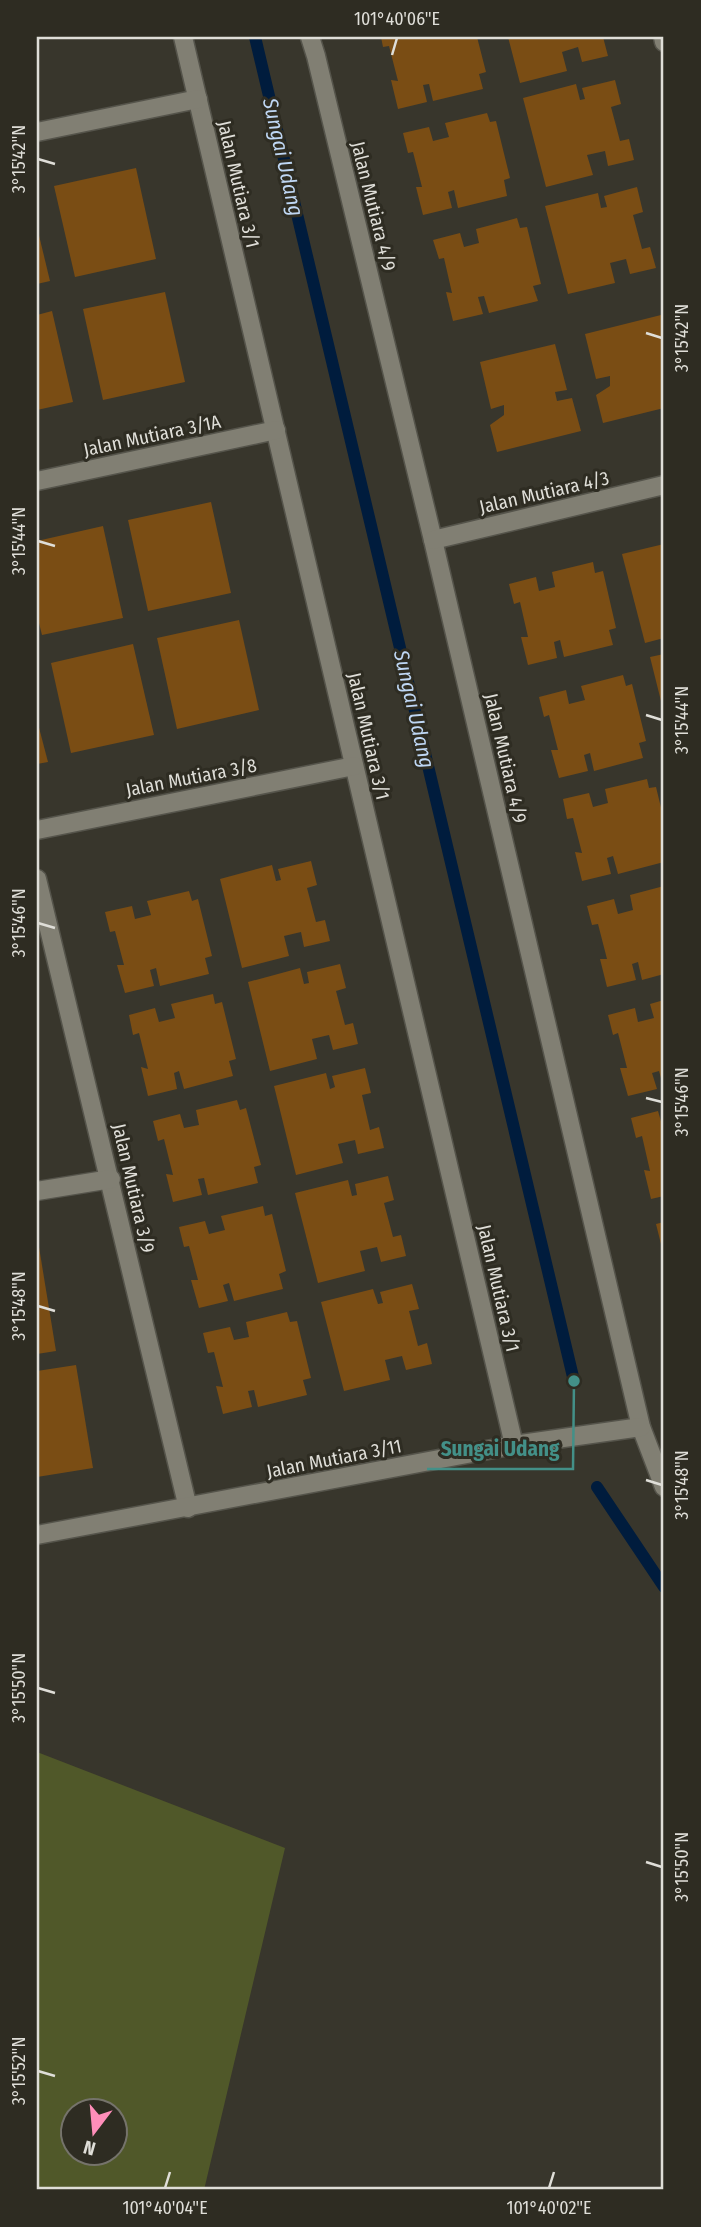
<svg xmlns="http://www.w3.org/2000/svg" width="701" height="2227" viewBox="0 0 701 2227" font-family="'Fira Sans Condensed',sans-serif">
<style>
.green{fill:#505829;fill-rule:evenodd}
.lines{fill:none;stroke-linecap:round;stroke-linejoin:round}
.stream{stroke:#001c3d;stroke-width:12}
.building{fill:#7a4d14}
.minor-casing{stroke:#55544b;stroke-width:21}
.minor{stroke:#817f73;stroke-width:18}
.ticks{fill:none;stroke:#dfded8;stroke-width:2.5}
.labels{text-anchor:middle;stroke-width:6;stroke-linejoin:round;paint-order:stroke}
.street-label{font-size:19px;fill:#dfded8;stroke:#2e2c22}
.water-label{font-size:21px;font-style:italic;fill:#bfd7f4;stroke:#2e2c22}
.leader{fill:none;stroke:#439088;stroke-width:2.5}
.callout-dot{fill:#439088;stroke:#2e2c22;stroke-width:2.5}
.callout-label{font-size:21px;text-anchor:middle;font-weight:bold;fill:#439088;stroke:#2e2c22;stroke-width:6;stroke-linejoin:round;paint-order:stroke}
.neatline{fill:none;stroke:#dfded8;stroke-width:2.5}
.ticks-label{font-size:18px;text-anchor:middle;fill:#dfded8}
</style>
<rect width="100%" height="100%" fill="#38362c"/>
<!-- green -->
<path class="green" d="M37,1752L285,1848L204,2190H37ZM74,2112H116V2154H74Z"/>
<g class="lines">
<!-- stream -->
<g class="stream">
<path d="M255,37L574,1381"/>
<path d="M597,1487L664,1587"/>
</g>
</g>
<!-- building -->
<g class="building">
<path d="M381,37H477L486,72L479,74L483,89L433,101L429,84L423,85L427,102L398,109L391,80L398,81L389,46L383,47Z"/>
<path d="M508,37H603L608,56L582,62L578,47L562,52L567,71L520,83Z"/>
<path d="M615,80L621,104L611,107L620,141L629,139L634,160L608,166L605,151L587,155L593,175L546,187L523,98L576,84L580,100L585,99L582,88Z"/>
<path d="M487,113L490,122L496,121L510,178L504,180L507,196L458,208L454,190L448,192L452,208L423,215L416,187H422L413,152L408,153L403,133L429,127L433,141L449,137L445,123Z"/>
<path d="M136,168L156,259L75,277L54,186Z"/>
<path d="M637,187L643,212L633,215L642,249L650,247L656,268L630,274L626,259L610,263L615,283L568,294L545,206L598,193L601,208L607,207L604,196Z"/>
<path d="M517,218L520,228L527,227L541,284L533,286L538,301L489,313L484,296L478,297L483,314L453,321L446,292L452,293L444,258L439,259L433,240L460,233L464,247L479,243L476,229Z"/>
<path d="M37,227L50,281L37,284Z"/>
<path d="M165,292L185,382L103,400L83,309Z"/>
<path d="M52,311L73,402L37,410V315Z"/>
<path d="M661,315L664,328V363H661L664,372V408L603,423L596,395L610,386V376L596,379L585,334Z"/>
<path d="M555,344L567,390L555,392L557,401L572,398L581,431L497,452L490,425L504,415V405L491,409L480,362Z"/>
<path d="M211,502L231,593L148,611L128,520Z"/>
<path d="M103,526L123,618L42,635L37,615V541Z"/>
<path d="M664,544V638L645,643L622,554Z"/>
<path d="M593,562L595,573L603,571L616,628L609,630L613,645L564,657L560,640L554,642L557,658L528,665L521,637H528L520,602L514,604L509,584L536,577L539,591L555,587L552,572Z"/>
<path d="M239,620L259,710L177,729L157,638Z"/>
<path d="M133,644L154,735L71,753L51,663Z"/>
<path d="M664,654V709H663L650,657Z"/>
<path d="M623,675L626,686L632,684L646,741L639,743L643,758L594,771L590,753L584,755L588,771L559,778L551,750H558L549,715L544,717L539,697L566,690L569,704L585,700L581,686Z"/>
<path d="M37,720L48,762L37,764Z"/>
<path d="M647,779L649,788L656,787L664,820V862L618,874L613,856L607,858L611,874L582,881L575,852L582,853L573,818L567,819L563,799L589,793L593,807L608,803L605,789Z"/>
<path d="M311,861L317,885L307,888L316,922L325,920L330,941L304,947L301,932L284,936L289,956L242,968L220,879L272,865L276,881L281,880L278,869Z"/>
<path d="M664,886V974L642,980L638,962L632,964L636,980L607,987L600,959H607L598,924L592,925L587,906L614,899L618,914L633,910L630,895Z"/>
<path d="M189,891L192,901L198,899L212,956L205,958L209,974L160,986L156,968L150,970L154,986L125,993L117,965H124L115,931L110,932L105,912L132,906L135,919L151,915L147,901Z"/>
<path d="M340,964L346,988L336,991L345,1025L353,1023L358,1044L333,1050L329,1035L312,1039L317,1059L270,1071L248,982L300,968L304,984L309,983L307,972Z"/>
<path d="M213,994L215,1004L222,1002L236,1059L229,1061L233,1076L184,1089L179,1071L174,1073L177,1089L148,1096L141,1067L148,1069L139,1033L133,1035L129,1015L155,1008L159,1022L175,1018L171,1004Z"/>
<path d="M664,1000V1089L659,1071L652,1073L657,1089L628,1096L620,1068H627L618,1033L613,1035L608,1015L635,1008L638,1022L654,1018L650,1004Z"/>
<path d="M365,1068L371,1093L362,1095L370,1130L379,1127L384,1148L358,1154L355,1140L338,1144L343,1163L296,1175L274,1086L326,1073L330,1089L335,1087L332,1076Z"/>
<path d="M237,1100L240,1110L246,1108L261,1165L254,1167L258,1183L208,1195L204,1178L198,1179L202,1195L173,1202L166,1174L173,1175L164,1139L158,1141L153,1121L180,1114L184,1128L199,1125L196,1110Z"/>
<path d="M658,1111L662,1125L664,1124V1196L651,1199L644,1170L650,1171L642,1136L636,1138L631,1118Z"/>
<path d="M388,1176L394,1200L384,1203L393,1237L401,1235L406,1256L381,1262L377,1247L360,1251L365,1271L318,1283L295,1193L348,1180L352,1196L357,1195L355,1184Z"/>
<path d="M263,1206L265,1216L272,1214L286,1271L279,1274L283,1289L234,1301L229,1283L223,1285L228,1301L199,1308L191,1280H198L189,1246L184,1247L179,1227L205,1221L209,1234L225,1230L221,1216Z"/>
<path d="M664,1222V1243L661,1244L656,1224Z"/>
<path d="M39,1247L56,1351L37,1354V1248Z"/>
<path d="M412,1284L419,1309L409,1311L418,1346L427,1343L432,1364L406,1370L402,1356L385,1360L390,1380L344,1391L321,1302L373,1289L378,1304L383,1303L380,1292Z"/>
<path d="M287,1312L290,1322L297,1321L311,1378L303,1380L307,1395L258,1407L254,1390L248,1391L252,1407L223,1414L216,1386L223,1387L214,1352L208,1353L203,1333L230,1327L234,1340L249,1337L246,1322Z"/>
<path d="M76,1365L93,1468L37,1477V1371Z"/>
</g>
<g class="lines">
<defs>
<g id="minor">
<path d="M183,37L514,1445"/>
<path d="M310,37L316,56L433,540L641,1427L664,1487"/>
<path d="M663,37L664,42"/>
<path d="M37,132L198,99"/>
<path d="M37,481L276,430"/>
<path d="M433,540L664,485"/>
<path d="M37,830L354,766"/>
<path d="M37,879L188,1508"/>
<path d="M37,1191L111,1179"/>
<path d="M37,1535L514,1445L641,1427"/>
</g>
</defs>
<!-- minor casing -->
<use href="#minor" class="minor-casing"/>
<!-- minor -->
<use href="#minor" class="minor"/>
</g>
<!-- ticks -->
<path class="ticks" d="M392,55L397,38M38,159L55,164M646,333L662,338M38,541L55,546M646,715L662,720M38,923L55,928M646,1098L662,1102M38,1306L55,1311M646,1480L662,1485M38,1688L55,1693M646,1862L662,1867M38,2071L55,2076M165,2188L170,2172M549,2188L554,2172"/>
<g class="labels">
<!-- street labels -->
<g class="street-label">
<text transform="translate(239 184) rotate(77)" y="7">Jalan Mutiara 3/1</text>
<text transform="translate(374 206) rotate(76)" y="7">Jalan Mutiara 4/9</text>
<text transform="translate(152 435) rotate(-12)" y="7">Jalan Mutiara 3/1A</text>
<text transform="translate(544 492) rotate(-13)" y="7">Jalan Mutiara 4/3</text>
<text transform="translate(369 736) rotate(77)" y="7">Jalan Mutiara 3/1</text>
<text transform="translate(506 758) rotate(77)" y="7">Jalan Mutiara 4/9</text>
<text transform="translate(191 777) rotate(-11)" y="7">Jalan Mutiara 3/8</text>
<text transform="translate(134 1188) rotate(77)" y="7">Jalan Mutiara 3/9</text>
<text transform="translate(499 1288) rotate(77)" y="7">Jalan Mutiara 3/1</text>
<text transform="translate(334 1458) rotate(-11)" y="7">Jalan Mutiara 3/11</text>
</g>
<!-- water labels -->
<g class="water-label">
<text transform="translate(283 157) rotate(77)" y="7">Sungai Udang</text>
<text transform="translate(414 709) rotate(77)" y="7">Sungai Udang</text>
</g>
</g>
<!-- callouts -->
<path class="leader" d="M574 1381L573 1469H427"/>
<circle class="callout-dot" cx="574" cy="1381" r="7"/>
<g class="callout-label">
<text x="500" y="1456">Sungai Udang</text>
</g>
<!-- border -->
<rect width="701" height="2227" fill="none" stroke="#2e2c22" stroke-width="77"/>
<!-- north arrow -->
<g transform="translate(94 2132) rotate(196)"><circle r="33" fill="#2e2c22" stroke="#75736b" stroke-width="2"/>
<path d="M0-5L12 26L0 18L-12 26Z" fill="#ff8eba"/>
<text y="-10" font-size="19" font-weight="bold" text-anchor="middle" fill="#dfded8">N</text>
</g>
<rect x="38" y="38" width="624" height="2150" class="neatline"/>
<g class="ticks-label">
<text x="397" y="25">101°40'06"E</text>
<text transform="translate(19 159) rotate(-90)" y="6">3°15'42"N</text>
<text transform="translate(682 338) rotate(-90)" y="6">3°15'42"N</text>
<text transform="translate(19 541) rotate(-90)" y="6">3°15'44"N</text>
<text transform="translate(682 720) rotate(-90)" y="6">3°15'44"N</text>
<text transform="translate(19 923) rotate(-90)" y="6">3°15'46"N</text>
<text transform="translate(682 1102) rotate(-90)" y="6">3°15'46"N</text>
<text transform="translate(19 1306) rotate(-90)" y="6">3°15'48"N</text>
<text transform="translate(682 1485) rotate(-90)" y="6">3°15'48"N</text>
<text transform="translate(19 1688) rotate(-90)" y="6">3°15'50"N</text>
<text transform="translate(682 1867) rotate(-90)" y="6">3°15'50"N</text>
<text transform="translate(19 2071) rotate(-90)" y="6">3°15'52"N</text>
<text x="165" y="2214">101°40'04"E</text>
<text x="549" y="2214">101°40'02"E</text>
</g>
</svg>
